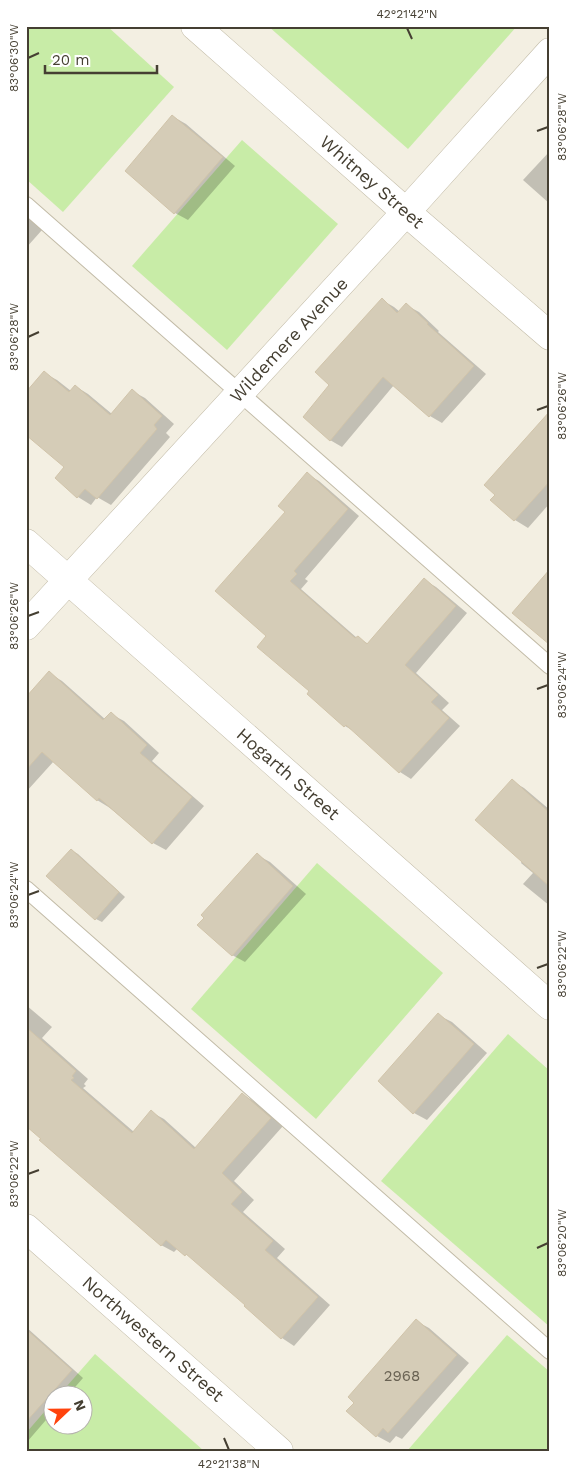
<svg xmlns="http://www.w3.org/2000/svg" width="576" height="1477" viewBox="0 0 576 1477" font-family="'Work Sans',sans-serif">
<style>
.green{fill:#c8eca7}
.shadow{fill:#0003}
.building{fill:#d5ccb7;stroke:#d1c4aa}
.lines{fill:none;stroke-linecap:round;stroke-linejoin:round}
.lane-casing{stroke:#c2bba7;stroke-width:18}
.street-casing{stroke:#c2bba7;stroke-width:29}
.lane{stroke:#fff;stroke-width:16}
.street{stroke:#fff;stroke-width:28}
.ticks{fill:none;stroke:#453f32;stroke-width:2}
.labels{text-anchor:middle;stroke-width:4.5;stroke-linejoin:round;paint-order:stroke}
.number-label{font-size:15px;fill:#696253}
.street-label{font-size:18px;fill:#453f32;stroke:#fff}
.neatline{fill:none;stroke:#453f32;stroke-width:2}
.ticks-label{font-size:12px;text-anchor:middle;fill:#453f32}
</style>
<rect width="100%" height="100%" fill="#f3efe2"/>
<!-- green -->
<g class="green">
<path d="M26,26H107L174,87L63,212L26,179Z"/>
<path d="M268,26H517L408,149Z"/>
<path d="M242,140L338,224L227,350L132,266Z"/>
<path d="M317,863L443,973L316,1119L191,1009Z"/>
<path d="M508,1034L550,1071V1327L381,1181Z"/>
<path d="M507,1335L550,1372V1451H407Z"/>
<path d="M95,1354L204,1451H26V1433L52,1403V1424H82V1394H60Z"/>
</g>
<!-- shadow -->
<g class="shadow">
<path d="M172,116L186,124L235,166L188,220L175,213L126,171Z"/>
<path d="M550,151V204L523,180Z"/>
<path d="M26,214L31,220L42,230L26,248Z"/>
<path d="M382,300L394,307L400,312L406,305L419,312L439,331L438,332L486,374L442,423L430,416L394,385L342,447L330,440L331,385Z"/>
<path d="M44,373L57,380L71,391L75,386L88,394L112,414L132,391L145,398L174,424L166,433L170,437L111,505L97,497L91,505L78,497L57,478L66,467Z"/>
<path d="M550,434V503L528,528L515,520Z"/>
<path d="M307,474L319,481L359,516L305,579L308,581L301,589L357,638L369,644L424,580L436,587L467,613L416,673L449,703L442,710L460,726L411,779L400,772L357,733L345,726L308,694L311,691L268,636L287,512Z"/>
<path d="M49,673L62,681L106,720L111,714L124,721L159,753L152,761L204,806L166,850L153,843L110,808L97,800L54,761L26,792V699Z"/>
<path d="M512,781L524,788L550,810V906L523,884L533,873L521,863L522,861Z"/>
<path d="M71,850L78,854L125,897L102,922L96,919Z"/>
<path d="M257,855L270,862L306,894L245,962L232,955Z"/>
<path d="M26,1005L52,1027L42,1038L88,1079L84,1084L86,1086L83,1088L134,1132L151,1112L164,1119L196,1148L242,1094L255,1102L283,1126L234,1181L254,1200L243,1212L285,1249L277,1258L330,1305L294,1346L282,1338L247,1305L195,1260L178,1248L174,1252L161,1245L26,1124Z"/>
<path d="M438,1015L452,1022L487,1053L427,1120L414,1113Z"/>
<path d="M416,1321L429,1328L469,1363L402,1439L396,1436L390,1443L377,1436Z"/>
<path d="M26,1327L83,1378L69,1394H52V1413L27,1442Z"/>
</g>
<!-- building -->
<g class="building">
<path d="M172,115L223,157L174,214L125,171Z"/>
<path d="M382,298L397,313L406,303L428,323L427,324L474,366L429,417L383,377L330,441L303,417L329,385L315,372Z"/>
<path d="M44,371L69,392L75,385L110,415L132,389L162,416L154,425L157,429L97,499L85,489L77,498L55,478L64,467L26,435V392Z"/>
<path d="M550,411V481L514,521L490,500L495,495L484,485Z"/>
<path d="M307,472L348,509L294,571L297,574L290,581L355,638L358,636L367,644L424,578L456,606L405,665L438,695L431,702L449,718L399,773L346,725L344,727L307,694L309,691L257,647L266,636L215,591L285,512L278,506Z"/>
<path d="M550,569V645L512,613Z"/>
<path d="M49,671L103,720L111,712L147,745L140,753L192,797L152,844L99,798L97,801L42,752L26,770V697Z"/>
<path d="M512,779L550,813V887L475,820Z"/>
<path d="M71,849L119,892L95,920L46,876Z"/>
<path d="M257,853L293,886L232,956L197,925L204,918L201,915Z"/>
<path d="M438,1013L474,1044L413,1114L378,1081Z"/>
<path d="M26,1027L76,1071L72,1076L74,1078L71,1080L132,1133L151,1110L194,1149L242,1093L271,1118L222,1173L242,1192L231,1204L273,1241L265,1250L318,1297L281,1339L244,1306L245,1305L186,1254L185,1256L166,1240L161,1246L39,1140L41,1139L26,1126Z"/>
<path d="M416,1319L457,1355L388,1433L383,1428L376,1437L346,1411L354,1403L348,1397Z"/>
<path d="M26,1329L72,1370L26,1422Z"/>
</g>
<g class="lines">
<defs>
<g id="lane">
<path d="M26,205L550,666"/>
<path d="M26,889L550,1351"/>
</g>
<g id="street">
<path d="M195,26L406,212L550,336"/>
<path d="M26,543L550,1006"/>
<path d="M26,626L406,212L550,52"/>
<path d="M26,1228L279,1451"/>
</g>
</defs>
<!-- lane casing -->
<use href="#lane" class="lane-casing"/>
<!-- street casing -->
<use href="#street" class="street-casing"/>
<!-- lane -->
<use href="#lane" class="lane"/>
<!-- street -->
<use href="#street" class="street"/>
</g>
<!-- ticks -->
<path class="ticks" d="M407,28L412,39M28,58L39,53M537,131L548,127M28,337L39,332M537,410L548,406M28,616L39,612M537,689L548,685M28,895L39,891M537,968L548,964M28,1174L39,1170M537,1248L548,1243M224,1438L229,1450"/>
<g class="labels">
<!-- number labels -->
<g class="number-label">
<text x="402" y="1381">2968</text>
</g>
<!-- street labels -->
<g class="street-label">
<text transform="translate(372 182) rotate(41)" y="6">Whitney Street</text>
<text transform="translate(289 340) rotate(-47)" y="6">Wildemere Avenue</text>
<text transform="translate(288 774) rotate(41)" y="6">Hogarth Street</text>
<text transform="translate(153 1339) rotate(41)" y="6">Northwestern Street</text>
</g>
</g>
<!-- border -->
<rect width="576" height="1477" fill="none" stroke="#ffffff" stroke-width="55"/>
<!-- north arrow -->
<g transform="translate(68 1410) rotate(68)"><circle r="24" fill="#ffffff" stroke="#b5b2ad"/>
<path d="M0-4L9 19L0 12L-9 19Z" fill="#ff430d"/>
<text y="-8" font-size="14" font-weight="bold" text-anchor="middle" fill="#453f32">N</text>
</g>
<!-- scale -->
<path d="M45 65v8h112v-8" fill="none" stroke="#453f32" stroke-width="2.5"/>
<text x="52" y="65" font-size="15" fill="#453f32" stroke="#ffffff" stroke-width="4" paint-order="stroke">20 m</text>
<rect x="28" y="28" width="520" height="1422" class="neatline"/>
<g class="ticks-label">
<text x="407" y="18">42°21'42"N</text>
<text transform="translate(14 58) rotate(-90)" y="4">83°06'30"W</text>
<text transform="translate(562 127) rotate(-90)" y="4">83°06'28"W</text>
<text transform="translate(14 337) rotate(-90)" y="4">83°06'28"W</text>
<text transform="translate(562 406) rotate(-90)" y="4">83°06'26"W</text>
<text transform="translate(14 616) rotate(-90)" y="4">83°06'26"W</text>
<text transform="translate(562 685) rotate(-90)" y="4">83°06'24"W</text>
<text transform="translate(14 895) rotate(-90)" y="4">83°06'24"W</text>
<text transform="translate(562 964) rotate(-90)" y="4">83°06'22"W</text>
<text transform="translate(14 1174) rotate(-90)" y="4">83°06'22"W</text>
<text transform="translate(562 1243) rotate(-90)" y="4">83°06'20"W</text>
<text x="229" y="1468">42°21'38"N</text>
</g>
</svg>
